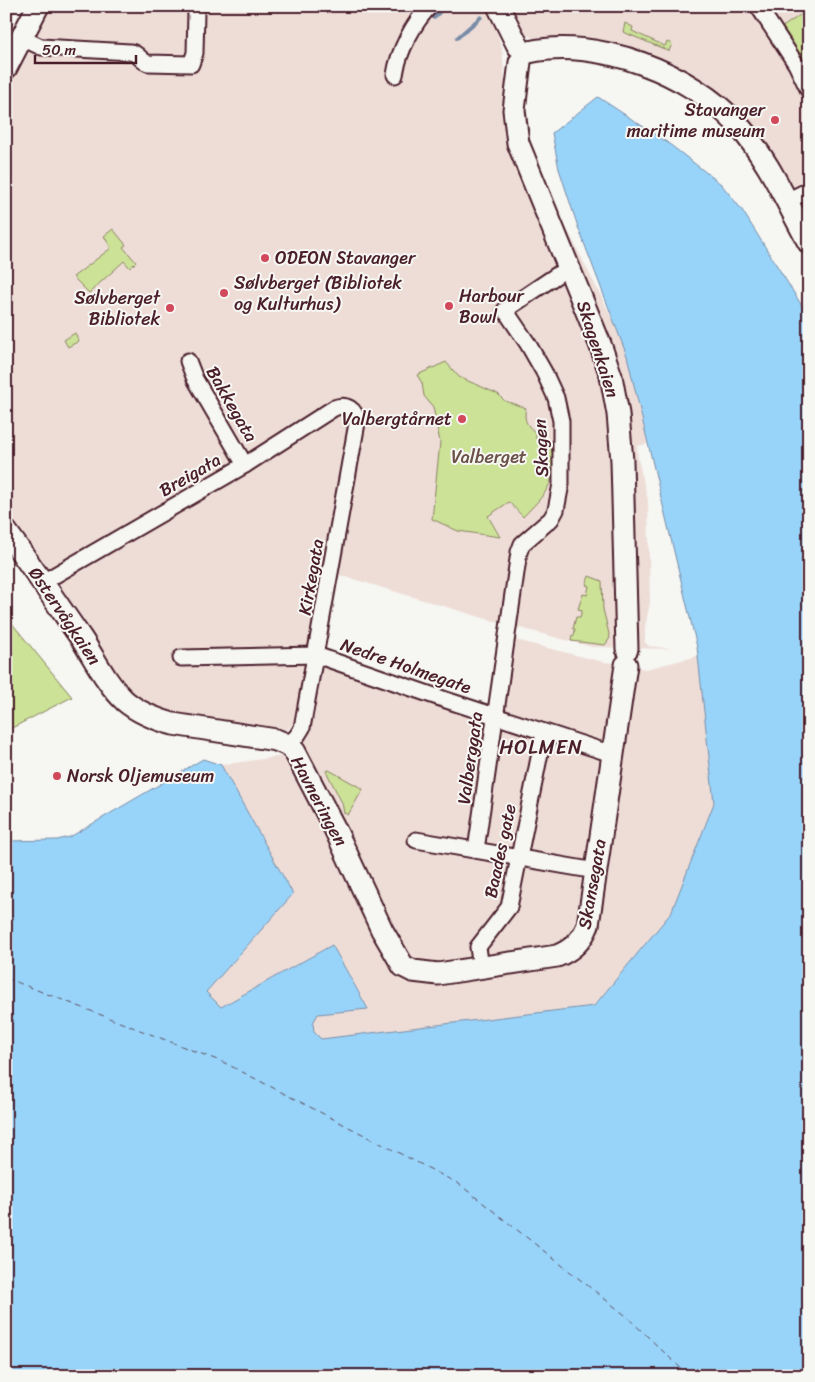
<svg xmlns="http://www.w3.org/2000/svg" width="815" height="1382" viewBox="0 0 815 1382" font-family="Sriracha,sans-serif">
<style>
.built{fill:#eeddd7;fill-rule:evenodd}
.green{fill:#cbe297;stroke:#8a8061}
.water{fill:#98d4f9;stroke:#798ca7}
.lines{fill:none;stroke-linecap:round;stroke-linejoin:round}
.stream{stroke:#798ca7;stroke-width:4}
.ferry{stroke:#5e4c5e;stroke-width:1;stroke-dasharray:6 5;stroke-linecap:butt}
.street-casing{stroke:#4a1f2b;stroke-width:19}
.secondary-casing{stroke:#4a1f2b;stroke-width:25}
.street{stroke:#f6f6f2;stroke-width:15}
.secondary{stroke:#f6f6f2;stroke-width:21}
.poi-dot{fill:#d1495b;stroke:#f6f6f2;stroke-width:2}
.labels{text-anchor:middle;stroke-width:4;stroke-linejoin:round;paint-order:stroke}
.poi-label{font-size:18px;fill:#4a1f2b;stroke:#f6f6f2;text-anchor:start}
.street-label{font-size:18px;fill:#4a1f2b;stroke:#f6f6f2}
.park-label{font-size:18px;fill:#6a5046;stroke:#f6f6f2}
.quarter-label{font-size:20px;letter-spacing:1px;fill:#4a1f2b;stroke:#f6f6f2}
</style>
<rect width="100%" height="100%" fill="#f6f6f2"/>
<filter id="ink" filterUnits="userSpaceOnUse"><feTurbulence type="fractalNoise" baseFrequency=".02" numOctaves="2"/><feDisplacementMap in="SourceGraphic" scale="10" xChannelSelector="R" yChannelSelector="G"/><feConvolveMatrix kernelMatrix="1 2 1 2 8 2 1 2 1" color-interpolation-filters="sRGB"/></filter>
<g filter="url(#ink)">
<!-- built -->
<g class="built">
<path d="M6,6H18L6,29Z"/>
<path d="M38,6H489L502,49L508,112L616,326L627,356L648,444L637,446L638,459L648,500L650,603L645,627V642L649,646L672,649L592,647L497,622L326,571L296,721L284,733L162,714L131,700L6,517V68ZM446,362L459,377L498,394L524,415L527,426L535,433L522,517L509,502L488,516L500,536L432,519L440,442L433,407L424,396L422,383L417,375Z"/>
<path d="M509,6H808L809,9L781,28L809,91V243L739,126L602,45L533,38L523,33Z"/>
<path d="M512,639L599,661L646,669L698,656L714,803L671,913L594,1006L321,1039L314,1032L313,1023L318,1014L368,1008L332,945L221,1007L206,992L293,894L221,765L283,756L310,726L322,663L500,729Z"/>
</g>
<!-- green -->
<g class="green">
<path d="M809,9V67L804,69L781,28Z"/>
<path d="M625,23L633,27L632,31L665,46L667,42L672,44L669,51L623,32Z"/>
<path d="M113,229L126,245L123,247L136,262L130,268L124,261L89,293L73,277L111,248L104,236Z"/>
<path d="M75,333L79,341L68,347L64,340Z"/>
<path d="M446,362L459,377L498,394L505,401L526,408C523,420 527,426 536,433V439L551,447C559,483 545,494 523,517L509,502L488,516L500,537L458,531L432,519L440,442L433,407L424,396L422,383L417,375Z"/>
<path d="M589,576L602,581L603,609L610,638L605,645L571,641L572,635L574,636L575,629H573L576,617H580L582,610L578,609L583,594L587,595L589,586L586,585Z"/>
<path d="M6,616L72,697L6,731Z"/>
<path d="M329,770L363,789L348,815L344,813L342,803L326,771Z"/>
</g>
<!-- water -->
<path class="water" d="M598,97L668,143L721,184L742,210L809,317V1376H6V841L57,840L70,837L203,759L221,765L293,894L206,992L221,1007L332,945L368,1009L318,1014L313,1023L314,1032L321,1039L594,1006L671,913L714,803L697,647L627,356L578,227L559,169L552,133Z"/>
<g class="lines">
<!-- stream -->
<g class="stream">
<path d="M434,18L445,6"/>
<path d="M457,38L481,17"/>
</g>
<!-- ferry -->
<path class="ferry" d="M6,978L225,1063L459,1184L625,1315L689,1376"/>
<defs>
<g id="street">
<path d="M758,6L796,64L809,91"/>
<path d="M22,38L41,47L130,52C139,53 140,61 148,63L191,64L195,53L196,12"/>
<path d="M395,75C398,52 414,22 430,6"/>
<path d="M787,201L809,190"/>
<path d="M188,361L195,379L245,465"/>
<path d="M43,582L245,465L334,408C346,403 356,409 357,423L302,728L297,736L288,745"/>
<path d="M181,658L316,655L446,700L612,754"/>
<path d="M416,840L596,871"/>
<path d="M476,850L519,552L522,544L551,519L556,510L561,484V421L556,398L544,372L528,344L505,310L569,267"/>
<path d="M481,968L478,947L509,907L544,733"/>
</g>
<g id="secondary">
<path d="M498,6L518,46"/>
<path d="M529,52C598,37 691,73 738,125C768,159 787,203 809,243"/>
<path d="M520,62L514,110L518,143L600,344L611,376L618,414L622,461L627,649"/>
<path d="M6,68L38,6"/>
<path d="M6,531C32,567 56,602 81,638C95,659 106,683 125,701C139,713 155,719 173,724L276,740L288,745L295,752L335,829L382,930L403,966L413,971L438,974L557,956C572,950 582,941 588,925L626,665"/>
</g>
</defs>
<!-- street casing -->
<use href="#street" class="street-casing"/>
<!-- secondary casing -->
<use href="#secondary" class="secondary-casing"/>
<!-- street -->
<use href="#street" class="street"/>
<!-- secondary -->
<use href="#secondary" class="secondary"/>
</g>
</g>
<!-- markers -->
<g class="poi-dot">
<circle cx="775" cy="120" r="5"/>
<circle cx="265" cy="258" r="5"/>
<circle cx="224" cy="293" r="5"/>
<circle cx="449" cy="306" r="5"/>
<circle cx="170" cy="308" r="5"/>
<circle cx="462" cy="419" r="5"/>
<circle cx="57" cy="776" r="5"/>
</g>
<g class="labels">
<!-- poi labels -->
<g class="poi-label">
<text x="765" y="116" text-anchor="end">Stavanger<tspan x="765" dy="21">maritime museum</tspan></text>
<text x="275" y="264">ODEON Stavanger</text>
<text x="234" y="289">Sølvberget (Bibliotek<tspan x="234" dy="21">og Kulturhus)</tspan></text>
<text x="459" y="302">Harbour<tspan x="459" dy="21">Bowl</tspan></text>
<text x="160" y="304" text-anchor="end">Sølvberget<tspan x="160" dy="21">Bibliotek</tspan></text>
<text x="452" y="425" text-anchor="end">Valbergtårnet</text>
<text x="67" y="782">Norsk Oljemuseum</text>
</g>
<!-- street labels -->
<g class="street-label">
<text transform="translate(598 349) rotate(72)" y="6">Skagenkaien</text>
<text transform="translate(232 404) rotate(60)" y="6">Bakkegata</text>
<text transform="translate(541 448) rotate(-92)" y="6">Skagen</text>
<text transform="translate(190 475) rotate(-30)" y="6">Breigata</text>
<text transform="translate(311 577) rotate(-80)" y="6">Kirkegata</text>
<text transform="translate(65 616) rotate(56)" y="6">Østervågkaien</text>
<text transform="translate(406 666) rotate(19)" y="6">Nedre Holmegate</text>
<text transform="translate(470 758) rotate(-82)" y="6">Valberggata</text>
<text transform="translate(319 801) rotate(62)" y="6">Havneringen</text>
<text transform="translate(500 851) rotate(-78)" y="6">Baades gate</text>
<text transform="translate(592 884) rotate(-80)" y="6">Skansegata</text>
</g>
<!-- park labels -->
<g class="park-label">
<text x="489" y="463">Valberget</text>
</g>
<!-- quarter labels -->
<g class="quarter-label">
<text x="541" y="754">HOLMEN</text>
</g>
</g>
<!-- margin -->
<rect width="815" height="1382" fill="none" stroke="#f6f6f2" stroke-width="25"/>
<rect x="12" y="12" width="790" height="1357" fill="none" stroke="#4a1f2b" stroke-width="2" filter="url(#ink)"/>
<!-- scale -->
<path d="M35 55v8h101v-8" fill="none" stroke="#4a1f2b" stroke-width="2.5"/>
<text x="42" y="55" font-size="15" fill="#4a1f2b" stroke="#f6f6f2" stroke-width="4" paint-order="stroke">50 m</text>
</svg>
